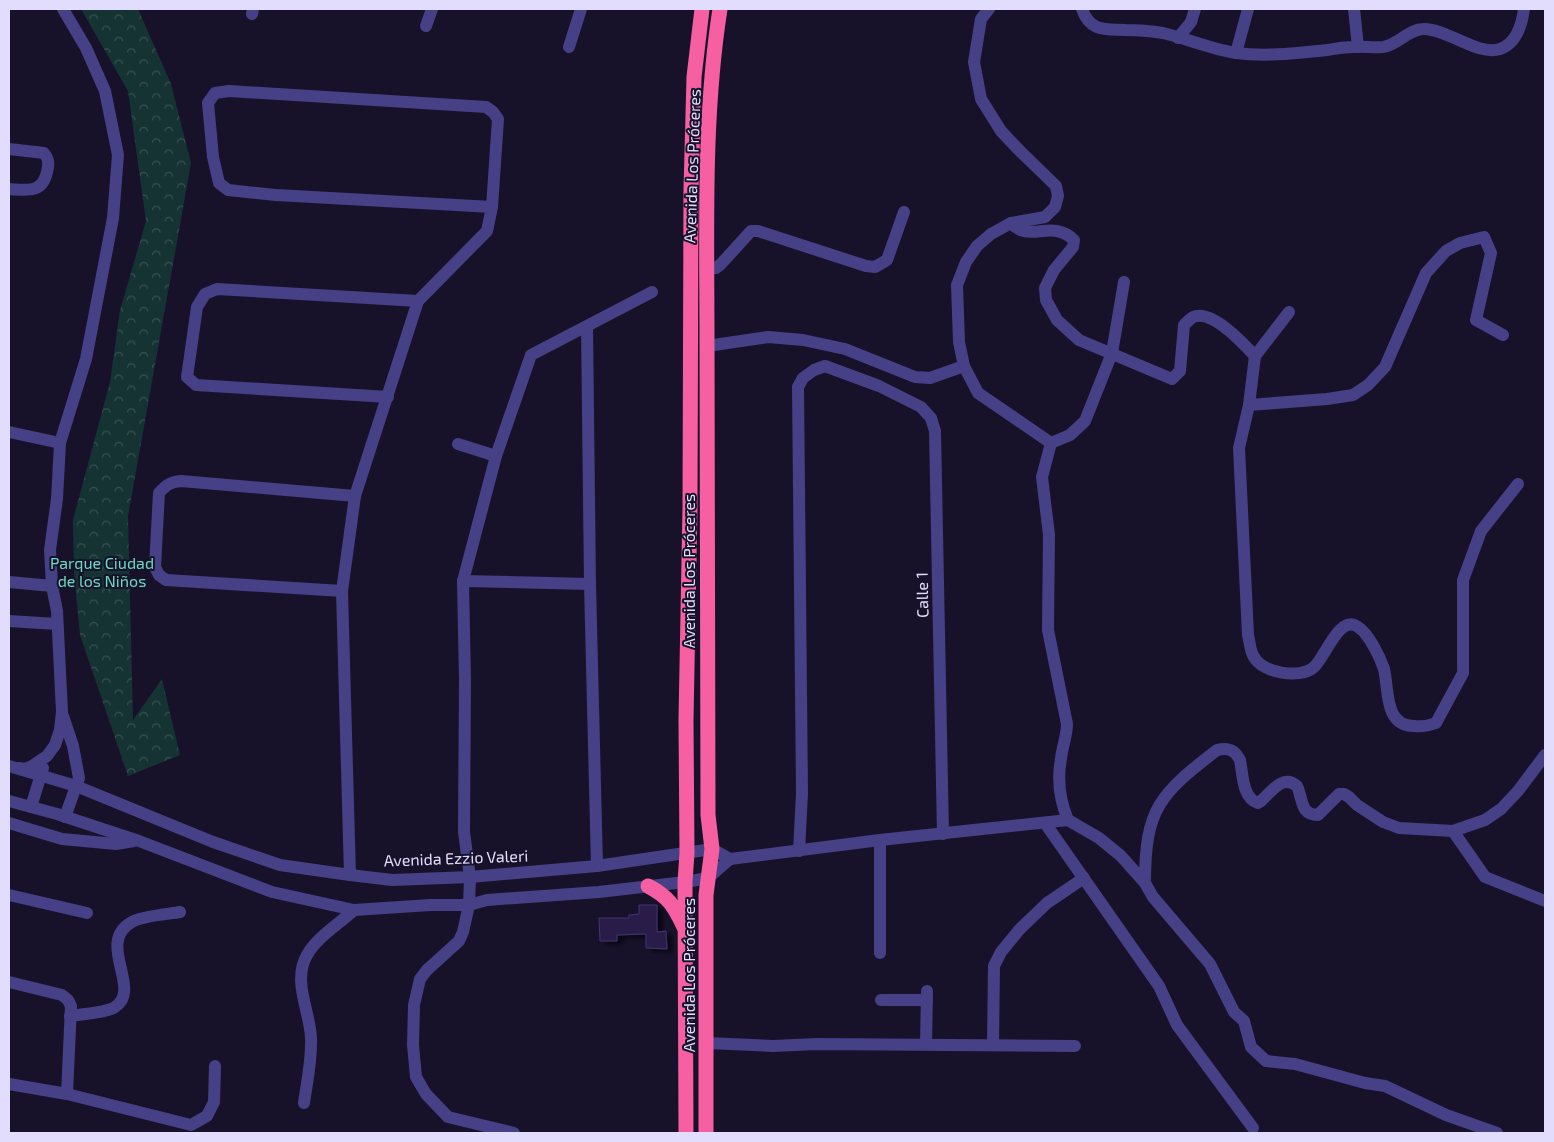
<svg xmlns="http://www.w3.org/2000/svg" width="1554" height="1142" viewBox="0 0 1554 1142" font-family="'Exo 2',sans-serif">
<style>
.park{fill:url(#park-crowns)}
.building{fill:#2a1f49;stroke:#423374;filter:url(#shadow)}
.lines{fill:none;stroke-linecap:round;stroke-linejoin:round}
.minor{stroke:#464086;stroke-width:12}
.highway{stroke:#f65fa1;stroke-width:15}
.labels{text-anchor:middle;stroke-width:4;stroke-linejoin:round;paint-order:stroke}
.street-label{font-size:16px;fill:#e2ddfd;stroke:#17122a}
.park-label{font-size:16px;fill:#6cdac3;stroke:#17122a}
</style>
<defs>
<pattern id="park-crowns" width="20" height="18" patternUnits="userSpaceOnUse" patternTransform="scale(1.25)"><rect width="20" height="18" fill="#163333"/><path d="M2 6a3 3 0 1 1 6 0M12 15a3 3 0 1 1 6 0" fill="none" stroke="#385051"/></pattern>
<filter id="shadow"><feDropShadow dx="5.5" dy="3" stdDeviation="2.5" flood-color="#0009"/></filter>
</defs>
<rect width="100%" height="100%" fill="#17122a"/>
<!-- park -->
<path class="park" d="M81,9H138L171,84L191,163L128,516L133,720L162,679L180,755L128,776L80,635L74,573L73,520L110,382L120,310L146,221L128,91Z"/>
<!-- building -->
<path class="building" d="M639,905H657V932L666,931L667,949L646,948V934L617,935V941H600L599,918H629V915L639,914Z"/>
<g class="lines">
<!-- minor -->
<g class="minor">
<path d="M989,9L981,19L974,62L981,99L1001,131L1019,150L1056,186L1058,196L1055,207L1045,217L1011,223L991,234L977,246L966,262L957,285L959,342L964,366L978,393L1051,443L1042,477L1049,535L1048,630L1067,724C1067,736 1062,747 1061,759C1057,780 1060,801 1068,820"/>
<path d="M1082,9C1090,32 1105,29 1125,30C1137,30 1151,31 1163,33C1188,39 1211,49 1236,53C1266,57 1297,53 1327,50C1335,49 1344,47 1353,47C1363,46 1373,48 1383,47C1398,45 1408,29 1424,29C1448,29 1477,56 1500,49C1517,43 1522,24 1524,9"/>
<path d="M1354,9L1358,47"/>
<path d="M252,14L253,9"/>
<path d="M426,26L432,9"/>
<path d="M1178,38L1191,22L1195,9"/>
<path d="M569,47L581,9"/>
<path d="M1236,53L1248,9"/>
<path d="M9,149L44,153C49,159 49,164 47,172C42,194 27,190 9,189"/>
<path d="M1011,223C1030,244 1051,218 1074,240L1073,247L1054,270L1045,288L1046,300L1057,320L1079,340L1172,379L1180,371L1184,325C1186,323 1190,319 1193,317C1212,309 1244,344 1255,356"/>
<path d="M707,270L716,268L721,264L751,231H758L866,266L875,267L887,260L904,212"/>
<path d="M1289,312L1255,356L1249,405L1239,448L1248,635C1250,642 1250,652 1254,657C1263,673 1299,679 1313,668C1325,659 1339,613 1358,627C1369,634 1380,657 1384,669C1389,690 1384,726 1414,726C1422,727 1428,726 1436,723L1463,673V580L1481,531L1518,484"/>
<path d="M587,327L590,584L597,866"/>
<path d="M707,346L768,337L803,340L845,349L915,377L930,378L964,366"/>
<path d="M388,397L196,385L187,377L197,307L205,294L217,289L418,301"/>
<path d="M1249,405L1327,399L1353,395L1368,385L1385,367L1426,273L1446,251L1460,243L1484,237L1491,253L1476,320L1503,335"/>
<path d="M9,432L60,443"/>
<path d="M1051,443L1070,435L1085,421L1112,353L1124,282"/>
<path d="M458,444L496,456"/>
<path d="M463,581L590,584"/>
<path d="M9,582L52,586"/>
<path d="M342,591L166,580L159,575L155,567L159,493C166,485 170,482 181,481L355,496"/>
<path d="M9,621L57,624"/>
<path d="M63,716L73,746L79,778L65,817"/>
<path d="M9,766L76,786L213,842L280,865L350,875L392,880L470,877L597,866L712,849L730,859L880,840L1068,820L1099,838L1121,856L1145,883C1145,808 1160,794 1217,750C1228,747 1235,750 1240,760C1243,774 1242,798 1258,803L1261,801C1272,791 1283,774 1297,786C1303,799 1300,815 1318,815L1339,794H1344L1349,797L1357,805L1383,822L1399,828L1453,831L1485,820L1501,809L1518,791L1545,755"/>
<path d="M19,768L24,769L32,766L47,756L55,745L60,730L62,712L57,611L52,586L50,550L57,499L60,443L86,359L113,218L118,155L105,91L86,48L63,9"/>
<path d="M9,801L57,814L139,841L272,892L354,910L430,905H469L487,900L599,892L685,882L708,878L730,859"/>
<path d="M31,807L43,768"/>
<path d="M9,823L62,839L116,844L134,841"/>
<path d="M1045,823L1159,986L1177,1025L1253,1128"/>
<path d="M1453,831L1485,877L1545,901"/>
<path d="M880,840V953"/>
<path d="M799,851L802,793L798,387L803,378L814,370L825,366L879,386L921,407L931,418L935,431L943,834"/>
<path d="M350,875L342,591L355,496L418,301L487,231L492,207L498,119L493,112L486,107L229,91L215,93L208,103L213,157L219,183L228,190L276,195L492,207"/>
<path d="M1145,883L1153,897L1210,964L1234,1012L1244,1021L1251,1047L1266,1061L1295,1064L1365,1083L1385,1086L1446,1115L1497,1133"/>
<path d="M9,895L87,913"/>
<path d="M9,982L62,995L68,1000L71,1006L67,1094"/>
<path d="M881,1000H927"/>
<path d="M70,1016C82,1014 106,1013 115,1007C143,989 95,942 132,922C141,916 169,914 180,912"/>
<path d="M707,1043L773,1046L816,1044L1075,1046"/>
<path d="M926,1044L927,991"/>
<path d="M993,1045L994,966L1001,952L1019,930L1047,903L1084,878"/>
<path d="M9,1084L67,1094L191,1125L207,1116L214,1102L215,1066"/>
<path d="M304,1103C307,1081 312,1060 311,1038C310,1011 292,981 307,955C317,937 339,924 354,910"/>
<path d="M514,1133L448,1117L426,1094L416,1077L413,1045L414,1005L420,979L427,970L459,941L463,932L469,905L470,877L464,832L465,681L463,581L496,456L531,355L652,292"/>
</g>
<!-- highway -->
<g class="highway">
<path d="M648,886C669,897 674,906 684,927"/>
<path d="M686,1133L685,882L687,853L686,720L690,507L691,190L694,77L702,9"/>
<path d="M706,1133V895L712,849L708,815C707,657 707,499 707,341C707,231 703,117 720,9"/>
</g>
</g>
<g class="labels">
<!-- street labels -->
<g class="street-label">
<text transform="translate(692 166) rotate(-88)" y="6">Avenida Los Próceres</text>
<text transform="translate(689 571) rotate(-90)" y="6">Avenida Los Próceres</text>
<text transform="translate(922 595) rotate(-91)" y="6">Calle 1</text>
<text transform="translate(456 858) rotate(-2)" y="6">Avenida Ezzio Valeri</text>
<text transform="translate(689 975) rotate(-90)" y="6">Avenida Los Próceres</text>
</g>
<!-- park labels -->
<g class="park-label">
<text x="102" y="569">Parque Ciudad<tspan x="102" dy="18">de los Niños</tspan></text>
</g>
</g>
<!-- border -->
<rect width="1554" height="1142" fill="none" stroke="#e2ddfd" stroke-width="20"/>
</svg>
